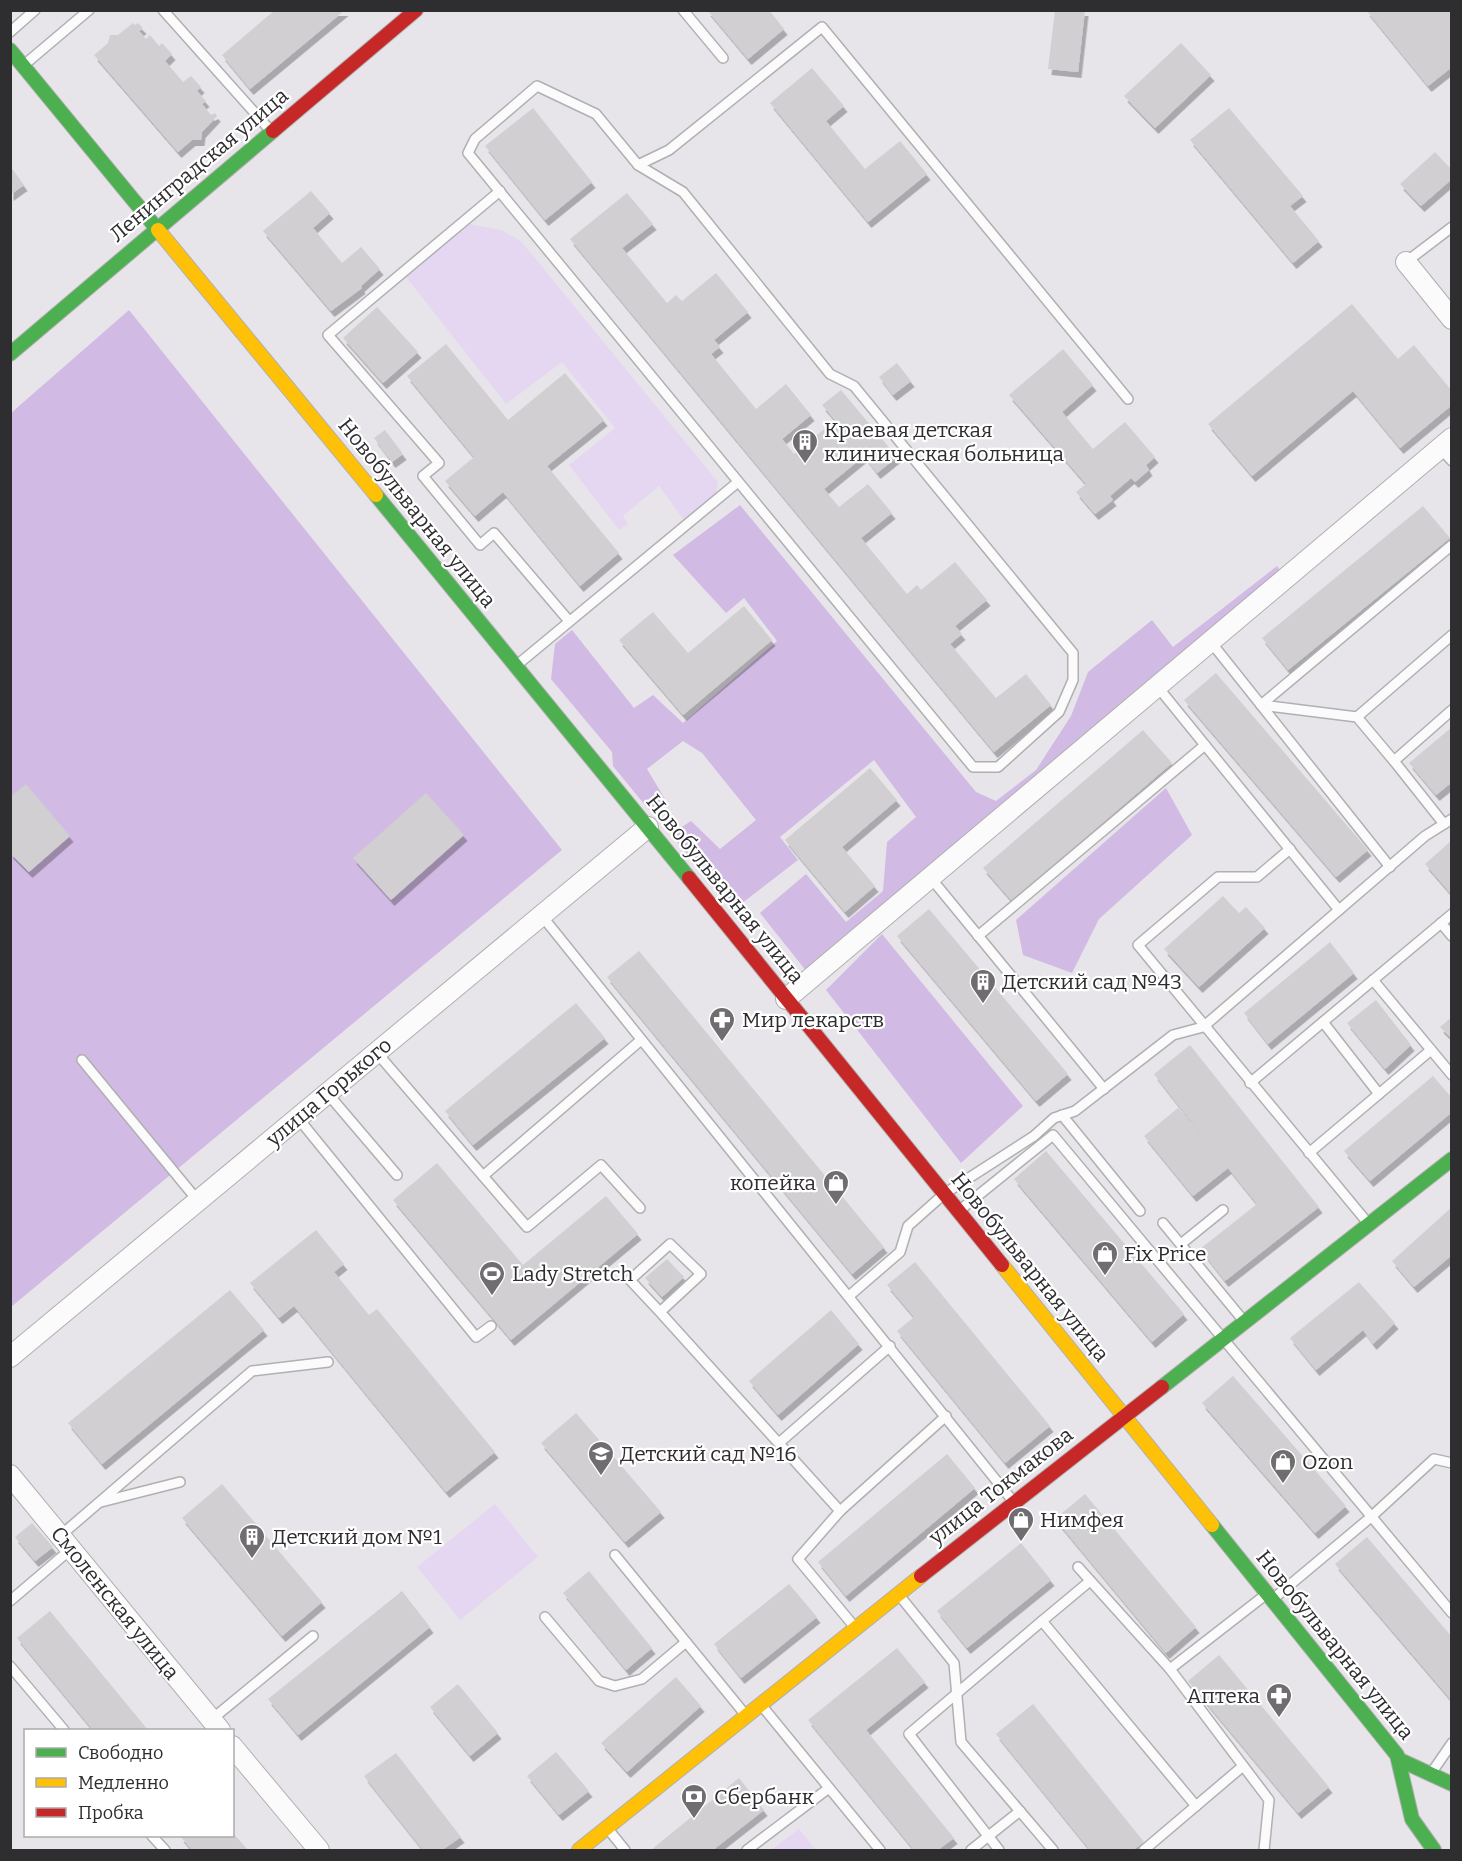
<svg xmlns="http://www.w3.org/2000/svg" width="1462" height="1861" viewBox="0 0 1462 1861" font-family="Bitter,serif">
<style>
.green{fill:#e5d7f1}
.forest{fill:#d1bae3}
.building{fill:#d1cfd2;filter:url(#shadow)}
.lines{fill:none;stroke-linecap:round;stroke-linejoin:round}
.lane-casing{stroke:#b0afb1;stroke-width:12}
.street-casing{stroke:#b0afb1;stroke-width:22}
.fast-casing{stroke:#b0afb1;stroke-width:16}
.slow-casing{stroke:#b0afb1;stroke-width:16}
.jam-casing{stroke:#b0afb1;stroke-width:16}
.lane{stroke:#fcfbfc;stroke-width:9}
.street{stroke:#fcfbfc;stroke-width:20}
.fast{stroke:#4caf50;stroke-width:14}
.slow{stroke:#ffc107;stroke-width:14}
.jam{stroke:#c62828;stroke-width:14}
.labels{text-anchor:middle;stroke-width:4.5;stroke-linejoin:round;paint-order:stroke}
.street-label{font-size:21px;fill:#2e2d2f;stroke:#fff}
.poi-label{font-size:21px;fill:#2e2d2f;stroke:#fff;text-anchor:start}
</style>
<defs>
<filter id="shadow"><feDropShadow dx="3.5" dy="6" stdDeviation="0" flood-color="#0004"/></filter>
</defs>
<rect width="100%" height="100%" fill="#e8e5ea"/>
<!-- green -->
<g class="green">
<path d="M470,224L501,230L521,241L718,482L716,493L684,520L659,486L623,516L628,524L619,530L569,465L615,428L562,362L506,404L406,277Z"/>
<path d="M495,1504L538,1557L460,1620L417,1567Z"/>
<path d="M799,1829L816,1850H771Z"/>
</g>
<!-- forest -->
<g class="forest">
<path d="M129,310L562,850L11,1307V413Z"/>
<path d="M740,505L976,792L996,801L1036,770L1071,716L1088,672L1152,620L1173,647L1277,566L1283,574L807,972L760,913L806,874L846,922L883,891L887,842L916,817L874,760L780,837L798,860L732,911L671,834L691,821L720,849L756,820L702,753L683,741L647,769L665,799L649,810L613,766L612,752L551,679L555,644L572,630L634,708L653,695L683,723L777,641L744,598L726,613L673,555Z"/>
<path d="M1166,788L1192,835L1099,919L1072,973L1023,955L1016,920Z"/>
<path d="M882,934L1023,1106L961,1163L826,990Z"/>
</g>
<!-- building -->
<g class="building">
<path d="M275,10H345L250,89L222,55Z"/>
<path d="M707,10H769L784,29L748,59Z"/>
<path d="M1055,10H1085L1078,72L1048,69Z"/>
<path d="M1366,10H1449L1452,13V67L1428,86Z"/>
<path d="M133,23L135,25L138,23L143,28L139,31L146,39L150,35L159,46L162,43L172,54L165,61L183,82L191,76L201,87L197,91L206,101L202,104L211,115L215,113L217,116L202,132L201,140H192L178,152L94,55L108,43L110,35H118Z"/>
<path d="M1181,43L1211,75L1155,128L1124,96Z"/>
<path d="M812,68L844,106L826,121L865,169L900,141L927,174L868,222L770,103Z"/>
<path d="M533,108L592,182L545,220L485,146Z"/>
<path d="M1229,108L1303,196L1290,206L1319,241L1293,263L1190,140Z"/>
<path d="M1435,152L1452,170V179L1421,206L1400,184Z"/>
<path d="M10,166L24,185L10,195Z"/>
<path d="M311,191L330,213L313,228L342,263L361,247L380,269L361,286L362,288L331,311L263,231Z"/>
<path d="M627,193L653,224L622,248L667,303L676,295L682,301L716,273L748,312L714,340L720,347L711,354L756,409L786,384L811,415L782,439L794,454L835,420L822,405L841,390L897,457L877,473L864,456L824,489L839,507L868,484L892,513L861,538L907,594L917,585L921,590L955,562L987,600L955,626L962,634L950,644L996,698L1026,674L1051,705L994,752L570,239Z"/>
<path d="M1352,304L1398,359L1414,345L1452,391V405L1400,448L1353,391L1252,476L1208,424Z"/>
<path d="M377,307L418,352L383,383L343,338Z"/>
<path d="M446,344L508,420L565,373L604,420L547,466L619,553L580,586L503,492L475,516L445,481L474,457L407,376Z"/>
<path d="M1063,349L1093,385L1062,412L1093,449L1125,422L1155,457L1146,465L1149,470L1135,482L1131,478L1110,496L1113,500L1095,514L1076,492L1086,484L1009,395Z"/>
<path d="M897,363L911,381L893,395L879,377Z"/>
<path d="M385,430L403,454L392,462L374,438Z"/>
<path d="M1423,506L1450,538L1288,670L1262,638Z"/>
<path d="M744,606L772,640L683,715L619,640L653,612L688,653Z"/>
<path d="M1216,673L1368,850L1336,877L1184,700Z"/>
<path d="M1452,727V782L1436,795L1409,763Z"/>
<path d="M1143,730L1172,763L1012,901L983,868Z"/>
<path d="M870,768L897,800L842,847L875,886L845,912L785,840Z"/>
<path d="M26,784L70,836L29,872L10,853V797Z"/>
<path d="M426,793L464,835L391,900L353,858Z"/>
<path d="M1452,840V895L1425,864Z"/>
<path d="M1223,896L1239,913L1246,907L1265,928L1199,987L1164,949Z"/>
<path d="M929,909L1068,1074L1036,1101L897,936Z"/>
<path d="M1330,942L1354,973L1268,1044L1244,1013Z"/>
<path d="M639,951L884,1247L852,1274L607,977Z"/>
<path d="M1376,1000L1411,1045L1385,1069L1347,1023Z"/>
<path d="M576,1003L605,1038L473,1145L445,1111Z"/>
<path d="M1452,1017V1039L1440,1027Z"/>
<path d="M1190,1045L1319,1207L1225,1281L1200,1249L1257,1204L1228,1168L1193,1196L1144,1136L1178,1108L1207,1142L1154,1074Z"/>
<path d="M1433,1076L1452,1098V1112L1370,1181L1344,1151Z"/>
<path d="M1046,1151L1184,1314L1152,1342L1014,1179Z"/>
<path d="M437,1163L523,1265L606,1196L638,1234L511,1340L393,1200Z"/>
<path d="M1452,1207V1255L1414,1287L1392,1261Z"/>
<path d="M316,1230L344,1264L334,1272L369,1315L377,1309L495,1452L446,1492L294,1306L279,1318L250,1283Z"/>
<path d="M667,1259L684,1277L662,1297L645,1278Z"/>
<path d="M915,1262L1050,1426L1005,1463L897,1331L914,1317L887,1285Z"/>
<path d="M1359,1282L1395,1323L1373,1344L1363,1330L1316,1370L1290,1338Z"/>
<path d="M230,1290L264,1330L102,1464L68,1423Z"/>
<path d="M831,1310L859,1344L778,1415L749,1381Z"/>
<path d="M1233,1376L1346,1506L1315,1533L1202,1403Z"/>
<path d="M576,1413L661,1512L625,1542L541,1443Z"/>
<path d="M947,1454L975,1488L846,1596L818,1562Z"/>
<path d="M222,1484L322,1602L282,1636L182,1518Z"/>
<path d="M1085,1494L1196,1627L1166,1653L1055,1519Z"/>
<path d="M32,1523L53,1547L35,1561L15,1537Z"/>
<path d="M1367,1537L1452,1637V1701L1335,1564Z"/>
<path d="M1021,1543L1051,1580L967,1648L937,1611Z"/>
<path d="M589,1571L652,1648L626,1670L563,1593Z"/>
<path d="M789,1584L817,1617L741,1678L714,1644Z"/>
<path d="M402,1591L430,1627L298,1735L268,1699Z"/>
<path d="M50,1611L148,1730H93L17,1638Z"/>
<path d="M897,1648L925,1682L866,1730L954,1838L938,1850H914L808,1720Z"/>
<path d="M1219,1655L1329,1787L1298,1813L1188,1681Z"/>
<path d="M676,1677L701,1706L627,1772L601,1743Z"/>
<path d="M458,1684L498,1733L470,1756L430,1707Z"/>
<path d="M1033,1704L1144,1842L1133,1850H1090L996,1734Z"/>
<path d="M556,1752L589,1791L559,1815L527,1776Z"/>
<path d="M396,1753L461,1837L442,1850H423L364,1776Z"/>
<path d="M739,1778L764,1810L713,1850H651Z"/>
<path d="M232,1832L248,1850H192L180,1836H232Z"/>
</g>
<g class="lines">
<defs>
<g id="lane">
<path d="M163,10L270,130"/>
<path d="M683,10L723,58"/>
<path d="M10,32L35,10"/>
<path d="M24,65L89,10"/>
<path d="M537,86L596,114L638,165L683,192L830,374L854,386L1073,653V680L1059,712L998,767H973L468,153L475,139Z"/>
<path d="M638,165L669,150L822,27L1128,399"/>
<path d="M500,191L328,335L439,463L423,476L480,545L494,533L569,621"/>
<path d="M1406,262L1452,227"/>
<path d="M1440,448L1452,461"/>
<path d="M1210,641L1390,867"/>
<path d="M517,665L738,482"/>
<path d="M1157,686L1339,910"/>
<path d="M1261,705L1452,545"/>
<path d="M1261,705L1357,717L1394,761"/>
<path d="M1357,717L1452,635"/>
<path d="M1444,824L1394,761L1452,710"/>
<path d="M1290,849L1257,877H1218L1138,945L1367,1222"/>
<path d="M930,877L1104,1089"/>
<path d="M542,916L1012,1500"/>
<path d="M1441,923L1452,936"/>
<path d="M978,936L1205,745"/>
<path d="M1373,980L1452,1075"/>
<path d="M1323,1022L1379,1094"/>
<path d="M377,1053L527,1227L601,1165L640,1208"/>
<path d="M82,1060L198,1201"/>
<path d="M1250,1083L1452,914"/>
<path d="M328,1094L397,1175"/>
<path d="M1062,1115L1140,1211"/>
<path d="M298,1118L476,1337L491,1326"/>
<path d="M1309,1153L1431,1050"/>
<path d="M483,1176L641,1040"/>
<path d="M960,1210L1053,1135L1452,1613"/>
<path d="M1163,1223L1243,1320"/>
<path d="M1181,1244L1223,1210"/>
<path d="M849,1296L900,1252L908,1226L944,1194L1034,1136L1054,1118L1075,1111L1173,1035L1203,1027L1425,836L1452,819"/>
<path d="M660,1312L630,1280L670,1244L701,1274L660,1312L840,1511L798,1559L853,1625"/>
<path d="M779,1443L890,1346"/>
<path d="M101,1502L180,1482"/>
<path d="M840,1511L946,1416"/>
<path d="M60,1536L252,1371L328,1362"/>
<path d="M615,1555L744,1713"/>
<path d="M1078,1567L1170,1669"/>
<path d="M1090,1581L1042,1621L1196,1806"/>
<path d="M899,1595L954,1663L961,1742L1053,1850"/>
<path d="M1264,1596L1170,1669L1269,1800L1264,1850"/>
<path d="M1273,1599L1371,1517L1434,1459L1452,1463"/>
<path d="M10,1601L71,1549"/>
<path d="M545,1617L599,1681L615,1686L642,1679L686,1642"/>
<path d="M10,1666L64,1730"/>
<path d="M762,1706L880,1850"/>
<path d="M211,1720L313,1636"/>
<path d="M1432,1772L1452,1743"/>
<path d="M608,1829L625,1850"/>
<path d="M152,1836L165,1850"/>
<path d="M747,1850L829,1788"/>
<path d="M971,1850L1020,1811"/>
<path d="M999,1850L909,1734L1042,1621"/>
<path d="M1144,1850L1243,1766"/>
</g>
<g id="street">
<path d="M1406,262L1452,319"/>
<path d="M786,999L1452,438"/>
<path d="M10,1357L648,827"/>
<path d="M10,1475L220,1730"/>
<path d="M232,1746L319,1850"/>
</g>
<g id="fast">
<path d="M10,50L158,230"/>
<path d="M10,354L273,131"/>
<path d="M376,495L689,878"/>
<path d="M1162,1387L1452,1159"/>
<path d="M1212,1525L1397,1755L1412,1819L1434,1850"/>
<path d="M1400,1760L1452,1784"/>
</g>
<g id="slow">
<path d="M158,230L376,495"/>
<path d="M1002,1265L1212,1525"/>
<path d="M579,1850L921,1576"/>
</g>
<g id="jam">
<path d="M273,131L416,10"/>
<path d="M689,878L1002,1265"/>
<path d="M921,1576L1162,1387"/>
</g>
</defs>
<!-- lane casing -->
<use href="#lane" class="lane-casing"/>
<!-- street casing -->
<use href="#street" class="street-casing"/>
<!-- fast casing -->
<use href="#fast" class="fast-casing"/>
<!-- slow casing -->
<use href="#slow" class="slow-casing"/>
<!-- jam casing -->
<use href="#jam" class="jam-casing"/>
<!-- lane -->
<use href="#lane" class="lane"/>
<!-- street -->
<use href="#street" class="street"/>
<!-- fast -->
<use href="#fast" class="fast"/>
<!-- slow -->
<use href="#slow" class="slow"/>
<!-- jam -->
<use href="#jam" class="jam"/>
</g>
<!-- icons -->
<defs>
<symbol id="building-pin" viewBox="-11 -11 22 30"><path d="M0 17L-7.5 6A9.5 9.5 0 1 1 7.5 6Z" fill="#6f6d70" stroke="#fff"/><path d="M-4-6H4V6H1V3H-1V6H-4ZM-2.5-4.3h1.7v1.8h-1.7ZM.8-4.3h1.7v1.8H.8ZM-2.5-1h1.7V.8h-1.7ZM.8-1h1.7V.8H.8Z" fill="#fff"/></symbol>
<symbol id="pharmacy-pin" viewBox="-11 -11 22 30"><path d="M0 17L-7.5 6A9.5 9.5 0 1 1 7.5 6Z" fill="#6f6d70" stroke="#fff"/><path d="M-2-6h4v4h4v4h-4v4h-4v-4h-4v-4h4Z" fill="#fff"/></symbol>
<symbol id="shop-pin" viewBox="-11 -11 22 30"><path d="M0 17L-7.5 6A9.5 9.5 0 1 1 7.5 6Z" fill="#6f6d70" stroke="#fff"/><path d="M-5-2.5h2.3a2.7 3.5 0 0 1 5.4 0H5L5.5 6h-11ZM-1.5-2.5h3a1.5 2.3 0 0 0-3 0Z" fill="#fff"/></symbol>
<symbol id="stadium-pin" viewBox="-11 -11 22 30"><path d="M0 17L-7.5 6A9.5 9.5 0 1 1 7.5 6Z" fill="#6f6d70" stroke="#fff"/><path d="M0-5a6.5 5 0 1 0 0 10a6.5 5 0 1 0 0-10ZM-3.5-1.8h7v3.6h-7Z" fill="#fff"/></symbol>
<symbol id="school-pin" viewBox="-11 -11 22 30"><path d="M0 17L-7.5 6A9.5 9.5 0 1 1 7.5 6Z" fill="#6f6d70" stroke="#fff"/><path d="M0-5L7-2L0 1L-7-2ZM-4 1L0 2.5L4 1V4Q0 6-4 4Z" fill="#fff"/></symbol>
<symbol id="bank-pin" viewBox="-11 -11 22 30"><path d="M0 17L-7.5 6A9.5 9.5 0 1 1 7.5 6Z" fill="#6f6d70" stroke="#fff"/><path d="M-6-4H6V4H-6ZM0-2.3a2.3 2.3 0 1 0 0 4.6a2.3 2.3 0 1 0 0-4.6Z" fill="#fff"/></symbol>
</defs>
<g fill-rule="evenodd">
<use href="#building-pin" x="790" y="427" width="30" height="40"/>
<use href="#building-pin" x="968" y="967" width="30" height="40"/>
<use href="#pharmacy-pin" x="707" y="1005" width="30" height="40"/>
<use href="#shop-pin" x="821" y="1168" width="30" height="40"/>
<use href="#shop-pin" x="1090" y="1239" width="30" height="40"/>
<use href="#stadium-pin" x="477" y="1259" width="30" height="40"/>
<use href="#school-pin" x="586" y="1439" width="30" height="40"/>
<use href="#shop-pin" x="1268" y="1447" width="30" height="40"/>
<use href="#shop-pin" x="1006" y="1505" width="30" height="40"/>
<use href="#building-pin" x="237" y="1522" width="30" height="40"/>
<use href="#pharmacy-pin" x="1264" y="1681" width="30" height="40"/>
<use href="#bank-pin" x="679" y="1782" width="30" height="40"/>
</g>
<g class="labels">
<!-- street labels -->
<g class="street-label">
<text transform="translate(199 165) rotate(-40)" y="7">Ленинградская улица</text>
<text transform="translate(417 513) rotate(51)" y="7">Новобульварная улица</text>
<text transform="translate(725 889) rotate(51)" y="7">Новобульварная улица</text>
<text transform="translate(329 1092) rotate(-40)" y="7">улица Горького</text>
<text transform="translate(1030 1267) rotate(51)" y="7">Новобульварная улица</text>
<text transform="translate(1001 1486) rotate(-38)" y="7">улица Токмакова</text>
<text transform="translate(115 1603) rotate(51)" y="7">Смоленская улица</text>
<text transform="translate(1335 1645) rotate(51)" y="7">Новобульварная улица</text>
</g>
<!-- poi labels -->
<g class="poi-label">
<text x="824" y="437">Краевая детская<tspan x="824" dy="24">клиническая больница</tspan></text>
<text x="1002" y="989">Детский сад №43</text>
<text x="742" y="1027">Мир лекарств</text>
<text x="816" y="1190" text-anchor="end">копейка</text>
<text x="1124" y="1261">Fix Price</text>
<text x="512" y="1281">Lady Stretch</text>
<text x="620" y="1461">Детский сад №16</text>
<text x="1302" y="1469">Ozon</text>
<text x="1040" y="1527">Нимфея</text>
<text x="272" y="1544">Детский дом №1</text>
<text x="1260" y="1703" text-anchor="end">Аптека</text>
<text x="714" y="1804">Сбербанк</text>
</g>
</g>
<!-- border -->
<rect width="1462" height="1861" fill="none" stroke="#2e2d2f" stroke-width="24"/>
<!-- legend -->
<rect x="24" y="1729" width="210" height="108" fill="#ffffff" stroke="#ababac" stroke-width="1.5"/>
<rect x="36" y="1748" width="30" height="9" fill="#4caf50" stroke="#ababac" stroke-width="1.5"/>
<text x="78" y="1759" font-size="18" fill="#2e2d2f">Свободно</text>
<rect x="36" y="1778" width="30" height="9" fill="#ffc107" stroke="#ababac" stroke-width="1.5"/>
<text x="78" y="1789" font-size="18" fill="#2e2d2f">Медленно</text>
<rect x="36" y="1808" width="30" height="9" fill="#c62828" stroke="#ababac" stroke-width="1.5"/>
<text x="78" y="1819" font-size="18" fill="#2e2d2f">Пробка</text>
</svg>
